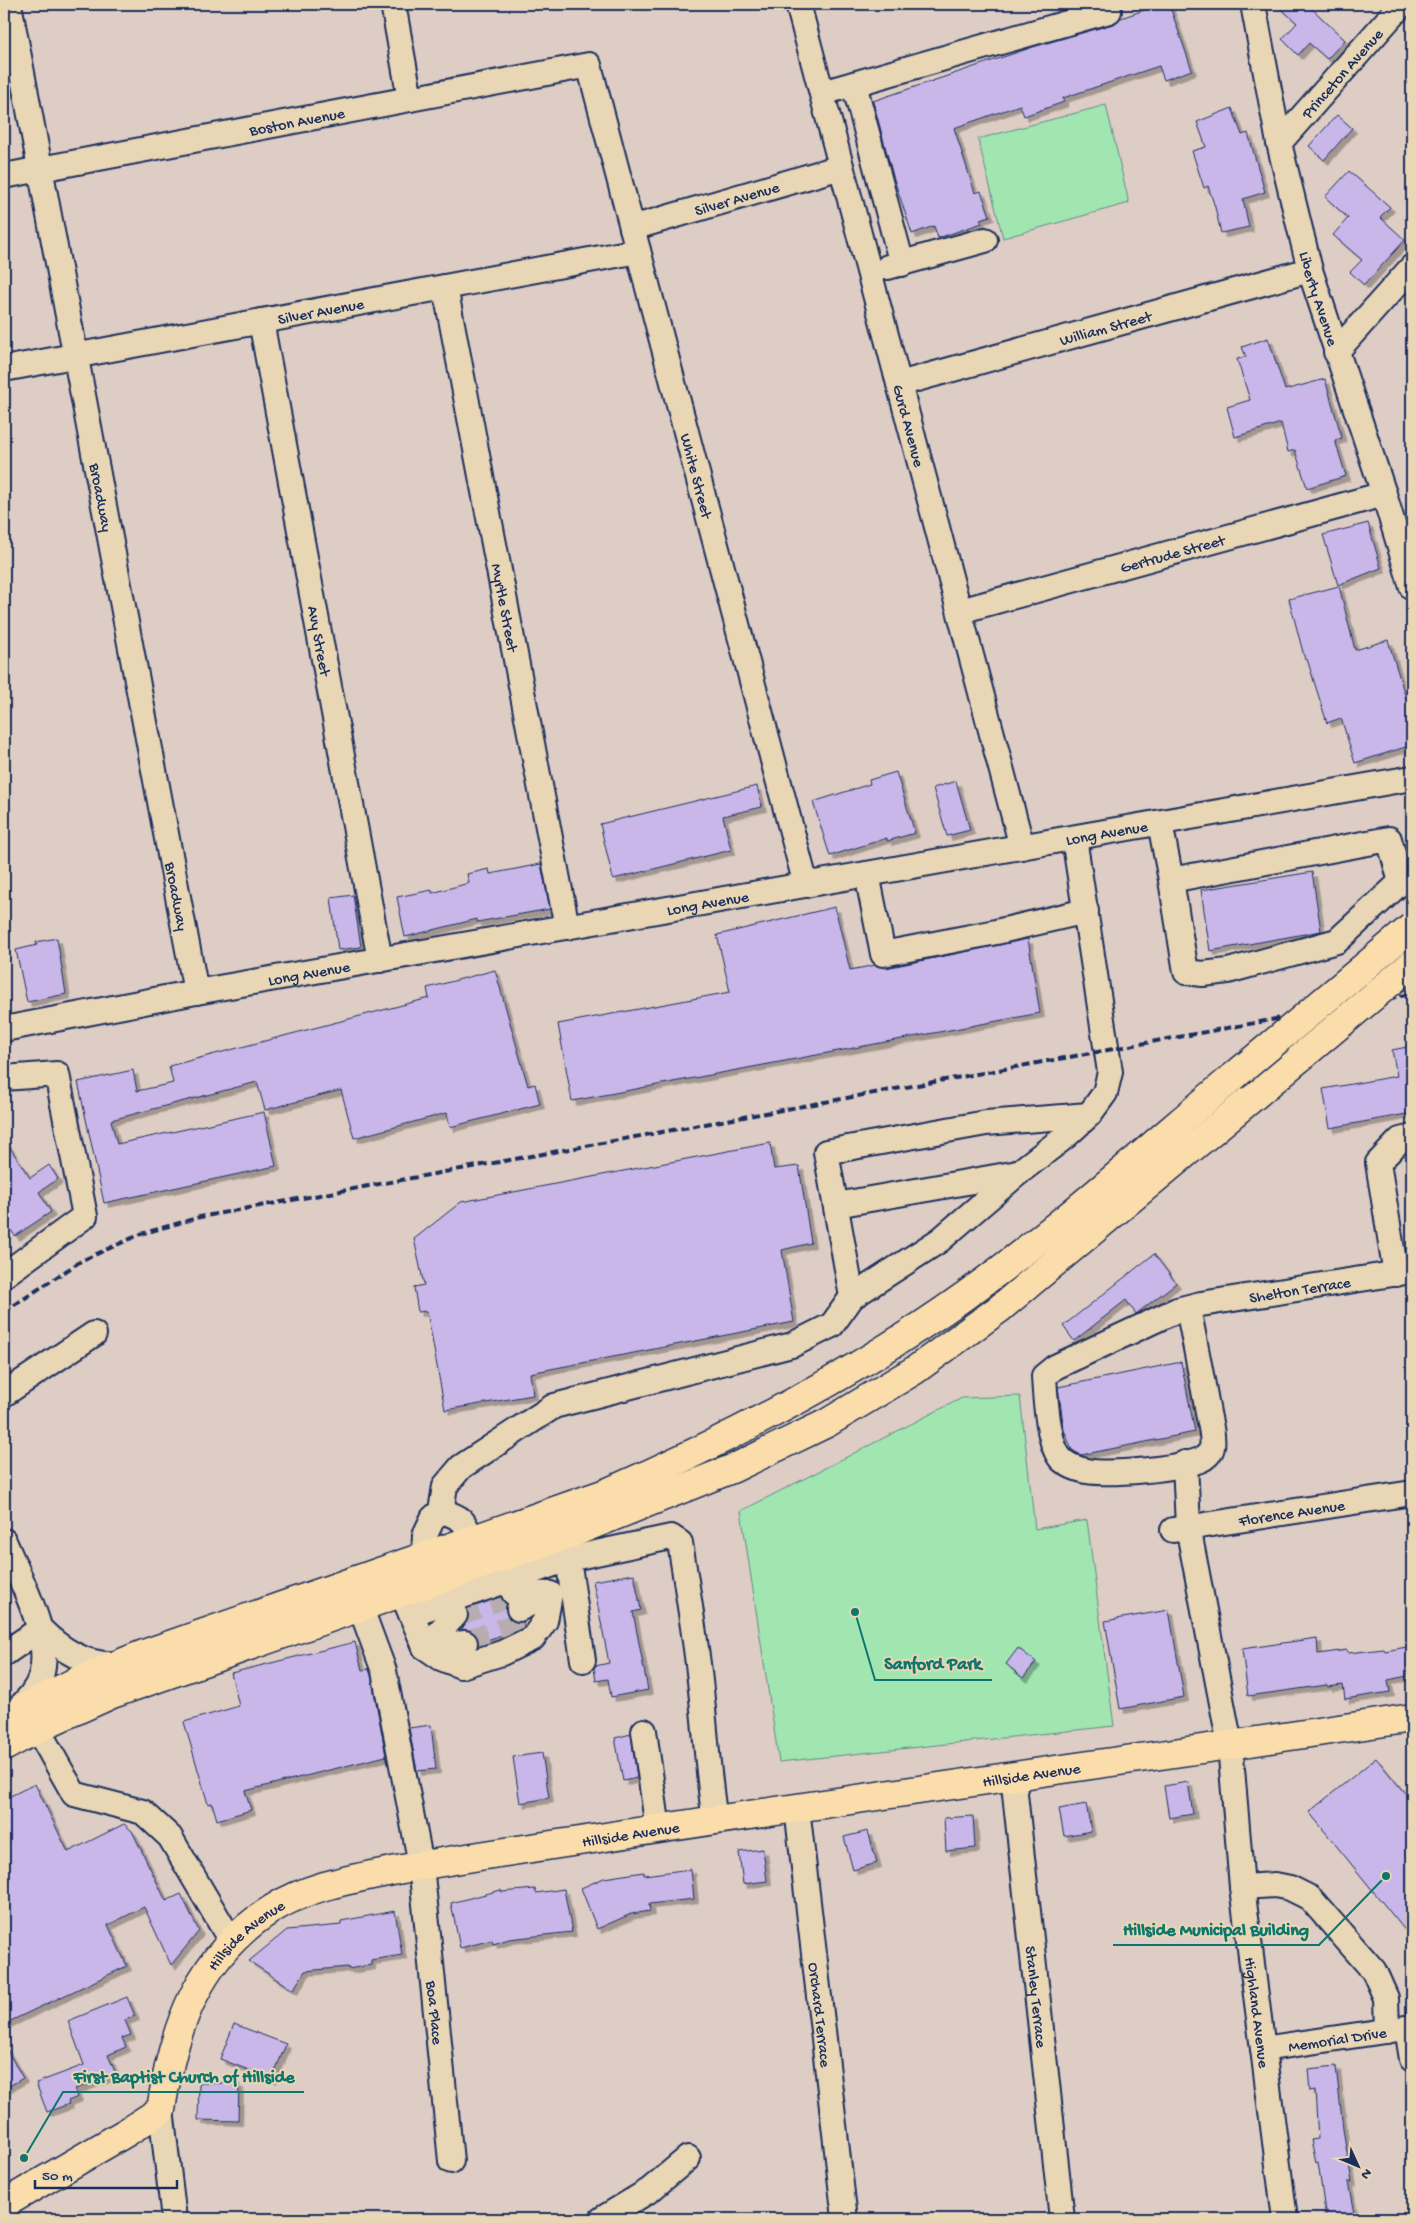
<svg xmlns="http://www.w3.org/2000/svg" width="1416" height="2223" viewBox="0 0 1416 2223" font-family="'Gochi Hand',sans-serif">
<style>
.green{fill:#a1e6b1;stroke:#5e8a88}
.building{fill:#c8b7e8;stroke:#1b2f5e;filter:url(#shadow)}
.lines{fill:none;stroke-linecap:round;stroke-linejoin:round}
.minor-tunnel{stroke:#b7adb0;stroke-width:24;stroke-dasharray:24 12;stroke-linecap:butt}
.minor-casing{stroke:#1b2f5e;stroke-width:28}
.major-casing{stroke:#1b2f5e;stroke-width:31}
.highway-casing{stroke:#1b2f5e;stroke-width:31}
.minor{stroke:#e8d6b4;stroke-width:24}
.major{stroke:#faddab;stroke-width:28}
.highway{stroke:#faddab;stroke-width:28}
.rail{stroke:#1b2f5e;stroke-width:4;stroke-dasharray:8 4;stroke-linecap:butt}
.highway-bridge-casing{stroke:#1b2f5e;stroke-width:31;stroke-linecap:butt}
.highway-bridge{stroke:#faddab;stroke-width:28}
.labels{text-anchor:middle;stroke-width:4;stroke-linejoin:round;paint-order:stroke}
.street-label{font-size:16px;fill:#1b2f5e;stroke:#e8d6b4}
.leader{fill:none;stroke:#0f766e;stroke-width:2}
.callout-dot{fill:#0f766e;stroke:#e8d6b4;stroke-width:2}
.callout-label{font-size:18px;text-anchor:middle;font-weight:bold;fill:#0f766e;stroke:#e8d6b4;stroke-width:4;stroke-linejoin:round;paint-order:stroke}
</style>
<defs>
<filter id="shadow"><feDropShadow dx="4.5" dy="4.5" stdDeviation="0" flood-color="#0004"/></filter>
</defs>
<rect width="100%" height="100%" fill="#decdc4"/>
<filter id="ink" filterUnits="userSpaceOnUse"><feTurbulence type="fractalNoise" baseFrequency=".02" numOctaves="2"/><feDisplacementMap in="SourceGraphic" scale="10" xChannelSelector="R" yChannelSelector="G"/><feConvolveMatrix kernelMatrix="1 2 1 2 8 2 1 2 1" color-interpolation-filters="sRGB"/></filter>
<g filter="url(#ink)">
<!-- green -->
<g class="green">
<path d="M1106,105L1129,203L1003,238L978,139Z"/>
<path d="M1020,1396L1035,1529L1087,1520L1114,1726L779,1762L741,1511L962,1398Z"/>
</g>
<!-- building -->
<g class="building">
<path d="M1162,4H1169L1192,70L1164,80L1159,66L1063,98L1064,102L1024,116L1020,105L954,128L975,193L981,191L990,216L980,219L982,223L938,238L934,226L912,234L893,176L873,101L1033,47L1113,24L1121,18Z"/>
<path d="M1276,4H1307L1345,40L1327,59L1309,43L1298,55L1282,39L1297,23Z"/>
<path d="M1232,108L1242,135L1248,133L1265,192L1243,199L1249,227L1221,233L1215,207L1208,186L1204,188L1192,151L1206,147L1197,122Z"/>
<path d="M1337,115L1352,128L1324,160L1309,146Z"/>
<path d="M1349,171L1390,207L1380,217L1405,240L1364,285L1350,272L1362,260L1333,235L1348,218L1325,197Z"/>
<path d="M1268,338L1285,390L1325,379L1342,438L1335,440L1346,476L1307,488L1295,450L1288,452L1281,423L1235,437L1227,407L1250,400L1237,359L1246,357L1242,347Z"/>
<path d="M1368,523L1381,568L1338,585L1323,535Z"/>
<path d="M1339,586L1355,650L1388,640L1412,718V745L1355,763L1341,718L1327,723L1307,659L1305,660L1289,599Z"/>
<path d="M896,772L915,833L887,841V838L830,856L813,802L870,784L869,780Z"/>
<path d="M956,781L970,830L947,836L933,788Z"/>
<path d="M757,786L762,807L723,816L731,850L613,879L600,824Z"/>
<path d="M541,864L550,909L477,922V919L405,937L397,897L432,890V893L469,883L467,874L489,869L490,874Z"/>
<path d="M1312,872L1321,931L1210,951L1201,890Z"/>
<path d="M353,895L361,947L338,950L331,898Z"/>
<path d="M835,907L850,970L876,965L886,968L1028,939L1040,1013L572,1101L558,1024L730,992L717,935Z"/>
<path d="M57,938L66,994L27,1002L16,950L37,945L36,942Z"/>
<path d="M495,970L528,1086L535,1084L540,1104L450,1127L447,1113L354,1138L341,1090L265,1110L257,1082L111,1120L117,1144L264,1112L276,1166L104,1203L78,1082L133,1070L137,1091L173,1083L169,1066L429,998L427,988Z"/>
<path d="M1412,1046V1113L1330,1128L1323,1089L1397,1076L1392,1050Z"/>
<path d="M4,1139L30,1178L49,1165L58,1179L39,1192L51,1212L15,1236L4,1220Z"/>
<path d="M770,1143L774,1169L799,1166L811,1243L782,1250L794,1322L530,1373L533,1395L445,1410L427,1311L418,1312L414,1287L424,1285L414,1239L461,1202Z"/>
<path d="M1154,1254L1176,1283L1136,1314L1126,1300L1074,1341L1063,1326Z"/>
<path d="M1181,1362L1195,1432L1081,1455L1072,1450L1064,1430L1058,1387Z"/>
<path d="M634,1574L641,1610L633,1612L648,1690L611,1697L608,1679L596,1681L594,1668L595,1666L609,1663L593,1581Z"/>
<path d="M501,1597L506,1604L507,1615L512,1621L523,1622L524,1627L479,1643L476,1635L471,1631L462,1629L468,1619L467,1609Z"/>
<path d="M1169,1610L1184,1697L1120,1709L1105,1621Z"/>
<path d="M1317,1638L1318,1654L1347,1650L1348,1653L1384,1649L1385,1651L1412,1646V1675L1388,1680L1390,1692L1345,1699L1343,1685L1328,1687L1327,1685L1248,1696L1242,1649Z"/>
<path d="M355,1642L362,1670L369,1669L371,1675L386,1756L245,1791L251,1810L217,1820L212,1803L208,1804L184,1722L239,1706L231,1673Z"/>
<path d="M1018,1648L1036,1662L1023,1678L1006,1664Z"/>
<path d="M431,1725L436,1769L417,1771L409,1728Z"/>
<path d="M631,1734L637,1778L623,1781L615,1738Z"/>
<path d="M542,1753L549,1798L520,1803L513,1757Z"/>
<path d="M1376,1758L1412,1802V1939L1309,1812Z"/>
<path d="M1188,1782L1193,1814L1169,1818L1164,1786Z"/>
<path d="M35,1784L68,1852L124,1824L132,1831L166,1901L181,1894L199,1931L171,1965L144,1907L108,1925L127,1966L4,2024V1799Z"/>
<path d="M1086,1804L1091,1831L1064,1836L1059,1809Z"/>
<path d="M973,1816L975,1848L946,1851L944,1818Z"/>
<path d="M868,1831L877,1863L853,1870L844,1837Z"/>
<path d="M763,1849L767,1881L743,1884L739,1852Z"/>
<path d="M691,1869L694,1899L649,1904L650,1911L631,1914L597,1929L581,1888L604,1878L644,1872V1875Z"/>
<path d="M535,1889L536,1893L564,1889L572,1932L509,1939L493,1944L492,1940L460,1948L451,1903L501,1890L502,1892Z"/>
<path d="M395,1911L402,1955L371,1960V1965L348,1969V1967L305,1971L293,1990L249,1961L287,1930L341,1925V1921Z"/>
<path d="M127,1997L135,2016L125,2020L131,2035L122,2038L126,2047L108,2055L116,2074L75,2089L78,2097L68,2101L69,2104L47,2112L36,2083L84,2065L68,2021Z"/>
<path d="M234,2024L286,2044L272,2079L220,2059Z"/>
<path d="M4,2045L23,2078L4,2089Z"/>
<path d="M1336,2066L1343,2129L1352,2182H1348L1355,2219H1326L1318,2162L1316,2163L1311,2140L1318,2139L1315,2090L1310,2091L1308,2069Z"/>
<path d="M199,2083L239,2084L238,2121L198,2120Z"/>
</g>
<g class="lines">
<!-- minor-tunnel -->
<g class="minor-tunnel">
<path d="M455,1615L514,1593"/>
<path d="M465,1643L523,1623"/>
</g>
<defs>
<g id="minor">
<path id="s1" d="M9,4L196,992"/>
<path d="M393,4L410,99"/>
<path id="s2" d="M798,4L1022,847"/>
<path id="s3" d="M1253,4L1279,143L1310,270L1384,494L1412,587"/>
<path d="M854,84L902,264"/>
<path d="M822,93L1109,11"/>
<path id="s4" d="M1279,143L1402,4"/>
<path id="s5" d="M4,176L589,65L806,885"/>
<path id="s6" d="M632,228L841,167"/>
<path d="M888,267L985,240"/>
<path id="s7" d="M445,287L567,927"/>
<path id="s8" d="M261,321L380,960"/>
<path d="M1336,352L1412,267"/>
<path id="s9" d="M4,369L638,251"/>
<path id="s10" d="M899,384L1310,270"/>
<path id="s11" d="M960,611L1384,494"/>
<path d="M1160,823L1171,880L1389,839L1401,882"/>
<path d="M1074,838L1110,1072L1105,1093L1089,1115L1066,1136L1018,1173L940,1240L852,1297L826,1152L986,1123L1089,1115"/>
<path d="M867,874L883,954L996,932L1086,911"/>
<path d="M1171,880L1186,972L1203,974L1228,971L1337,941L1401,882L1412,875"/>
<path id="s12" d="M4,1029L196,992L1412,778"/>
<path d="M4,1078L57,1074L85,1216L4,1275"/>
<path d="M836,1205L1018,1173"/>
<path d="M1396,1274L1378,1163L1400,1140L1412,1137"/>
<path id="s13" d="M1188,1308C1195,1343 1202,1378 1208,1413C1210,1423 1214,1437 1212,1447C1211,1453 1205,1458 1200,1460C1176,1469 1112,1475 1086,1471C1077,1469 1069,1466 1062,1460C1048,1447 1045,1395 1044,1376L1055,1367L1177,1310L1201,1304L1412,1271"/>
<path d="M4,1394L94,1334"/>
<path id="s14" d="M1185,1463L1188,1527L1230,1745L1242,1887L1285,2219"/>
<path d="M441,1511C461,1517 466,1520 471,1541"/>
<path id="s15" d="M1173,1530L1412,1493"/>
<path d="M4,1541C19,1578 53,1636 41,1676C37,1690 27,1700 17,1710"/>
<path d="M424,1558L425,1535L433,1518L441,1511L445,1486L461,1467L554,1406L792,1345L832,1325L852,1297"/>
<path d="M568,1559L583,1660"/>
<path d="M514,1593L550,1594L519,1609"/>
<path d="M405,1600L425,1647L465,1643"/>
<path id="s16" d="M360,1606L384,1671L421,1865L451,2161"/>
<path d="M411,1614L568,1559L671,1537L680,1543C688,1592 696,1641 701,1690C706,1734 708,1777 715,1820"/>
<path d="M40,1629C61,1650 87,1667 118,1664"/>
<path d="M430,1644L425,1647L455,1615"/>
<path d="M425,1647L441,1658L461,1666L502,1653L533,1638L545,1621L550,1594"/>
<path d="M4,1654L40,1629"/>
<path d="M37,1728L74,1794L143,1812L170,1837L231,1941"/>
<path d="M644,1731L658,1829"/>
<path id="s17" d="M1013,1776L1062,2219"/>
<path id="s18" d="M797,1808L845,2219"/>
<path d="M1242,1887L1275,1885L1290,1888L1310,1898L1374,1971L1386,1998L1387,2031"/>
<path d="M1407,2028L1412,2059"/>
<path id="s19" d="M1263,2049L1412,2027"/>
<path d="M161,2110L174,2219"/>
<path d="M602,2219L650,2190L688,2158"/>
</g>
<g id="major">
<path id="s20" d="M4,2204L127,2132L161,2110C173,2027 199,1955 272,1909C308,1886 352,1879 392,1871C459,1858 526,1849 593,1839C866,1796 1139,1759 1412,1718"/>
</g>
<g id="highway">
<path d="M4,1718L77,1681L144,1654L606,1493C723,1442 837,1384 943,1311C1045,1241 1138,1157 1233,1077"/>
<path d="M4,1747L50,1722L112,1694L572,1533L734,1468L827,1423L915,1370L999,1309L1301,1057"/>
</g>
</defs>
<!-- minor casing -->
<use href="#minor" class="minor-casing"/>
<!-- major casing -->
<use href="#major" class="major-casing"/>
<!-- highway casing -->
<use href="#highway" class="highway-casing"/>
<!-- minor -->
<use href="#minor" class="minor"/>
<!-- major -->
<use href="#major" class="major"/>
<!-- highway -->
<use href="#highway" class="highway"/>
<!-- rail -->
<path class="rail" d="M4,1312L81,1261L141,1234L200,1217L1412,994"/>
<defs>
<g id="highway-bridge">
<path d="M1301,1057L1412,964"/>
<path d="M1233,1077L1412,927"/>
</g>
</defs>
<!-- highway-bridge casing -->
<use href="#highway-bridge" class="highway-bridge-casing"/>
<!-- highway-bridge -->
<use href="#highway-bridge" class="highway-bridge"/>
</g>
</g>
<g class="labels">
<!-- street labels -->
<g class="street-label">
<text dy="6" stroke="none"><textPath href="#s4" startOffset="94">Princeton Avenue</textPath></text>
<text dy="6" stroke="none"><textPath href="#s5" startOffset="298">Boston Avenue</textPath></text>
<text dy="6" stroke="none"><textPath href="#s6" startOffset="109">Silver Avenue</textPath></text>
<text dy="6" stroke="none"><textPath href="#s3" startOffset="302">Liberty Avenue</textPath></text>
<text dy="6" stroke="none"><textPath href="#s9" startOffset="322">Silver Avenue</textPath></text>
<text dy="6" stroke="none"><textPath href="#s10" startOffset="214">William Street</textPath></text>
<text dy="6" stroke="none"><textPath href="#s2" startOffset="436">Gurd Avenue</textPath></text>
<text dy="6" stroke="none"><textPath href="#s5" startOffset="1020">White Street</textPath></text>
<text dy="6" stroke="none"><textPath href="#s1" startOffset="502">Broadway</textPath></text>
<text dy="6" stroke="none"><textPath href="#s11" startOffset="220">Gertrude Street</textPath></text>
<text dy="6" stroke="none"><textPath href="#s7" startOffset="326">Myrtle Street</textPath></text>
<text dy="6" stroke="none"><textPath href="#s8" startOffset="325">Avy Street</textPath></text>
<text dy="6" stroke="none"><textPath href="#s12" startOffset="1120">Long Avenue</textPath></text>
<text dy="6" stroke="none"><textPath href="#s1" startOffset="908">Broadway</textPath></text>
<text dy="6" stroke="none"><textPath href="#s12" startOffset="715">Long Avenue</textPath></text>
<text dy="6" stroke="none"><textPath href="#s12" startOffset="310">Long Avenue</textPath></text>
<text dy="6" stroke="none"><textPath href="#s13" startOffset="662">Shelton Terrace</textPath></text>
<text dy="6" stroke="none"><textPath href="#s15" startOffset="120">Florence Avenue</textPath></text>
<text dy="6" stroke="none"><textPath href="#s20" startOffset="1194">Hillside Avenue</textPath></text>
<text dy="6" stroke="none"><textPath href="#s20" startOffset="789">Hillside Avenue</textPath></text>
<text dy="6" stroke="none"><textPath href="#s20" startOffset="384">Hillside Avenue</textPath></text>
<text dy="6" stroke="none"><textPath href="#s17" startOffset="222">Stanley Terrace</textPath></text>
<text dy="6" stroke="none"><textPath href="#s14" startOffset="555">Highland Avenue</textPath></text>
<text dy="6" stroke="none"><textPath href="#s16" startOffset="415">Boa Place</textPath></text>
<text dy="6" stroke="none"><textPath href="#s18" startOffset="208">Orchard Terrace</textPath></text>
<text dy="6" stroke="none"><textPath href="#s19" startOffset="75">Memorial Drive</textPath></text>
</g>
</g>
<!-- callouts -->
<path class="leader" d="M855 1612L875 1680H992M1386 1876L1319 1945H1113M24 2158L63 2092H304"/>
<g class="callout-dot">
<circle cx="855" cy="1612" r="5"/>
<circle cx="1386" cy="1876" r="5"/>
<circle cx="24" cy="2158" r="5"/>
</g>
<g class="callout-label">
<text x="933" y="1669">Sanford Park</text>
<text x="1216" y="1935">Hillside Municipal Building</text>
<text x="184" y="2082">First Baptist Church of Hillside</text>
</g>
<!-- margin -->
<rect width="1416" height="2223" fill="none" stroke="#e8d6b4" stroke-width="20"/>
<rect x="10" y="10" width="1396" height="2203" fill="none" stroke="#1b2f5e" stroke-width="2" filter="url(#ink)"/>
<!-- north arrow -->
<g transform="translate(1358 2166) rotate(134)" stroke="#e8d6b4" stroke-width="4" paint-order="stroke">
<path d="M0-4L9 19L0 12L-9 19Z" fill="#1b2f5e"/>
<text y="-8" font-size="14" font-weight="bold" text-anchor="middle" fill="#1b2f5e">N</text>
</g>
<!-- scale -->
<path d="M35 2180v8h142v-8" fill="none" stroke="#1b2f5e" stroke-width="2.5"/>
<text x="42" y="2180" font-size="15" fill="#1b2f5e" stroke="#e8d6b4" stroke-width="4" paint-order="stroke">50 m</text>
</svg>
